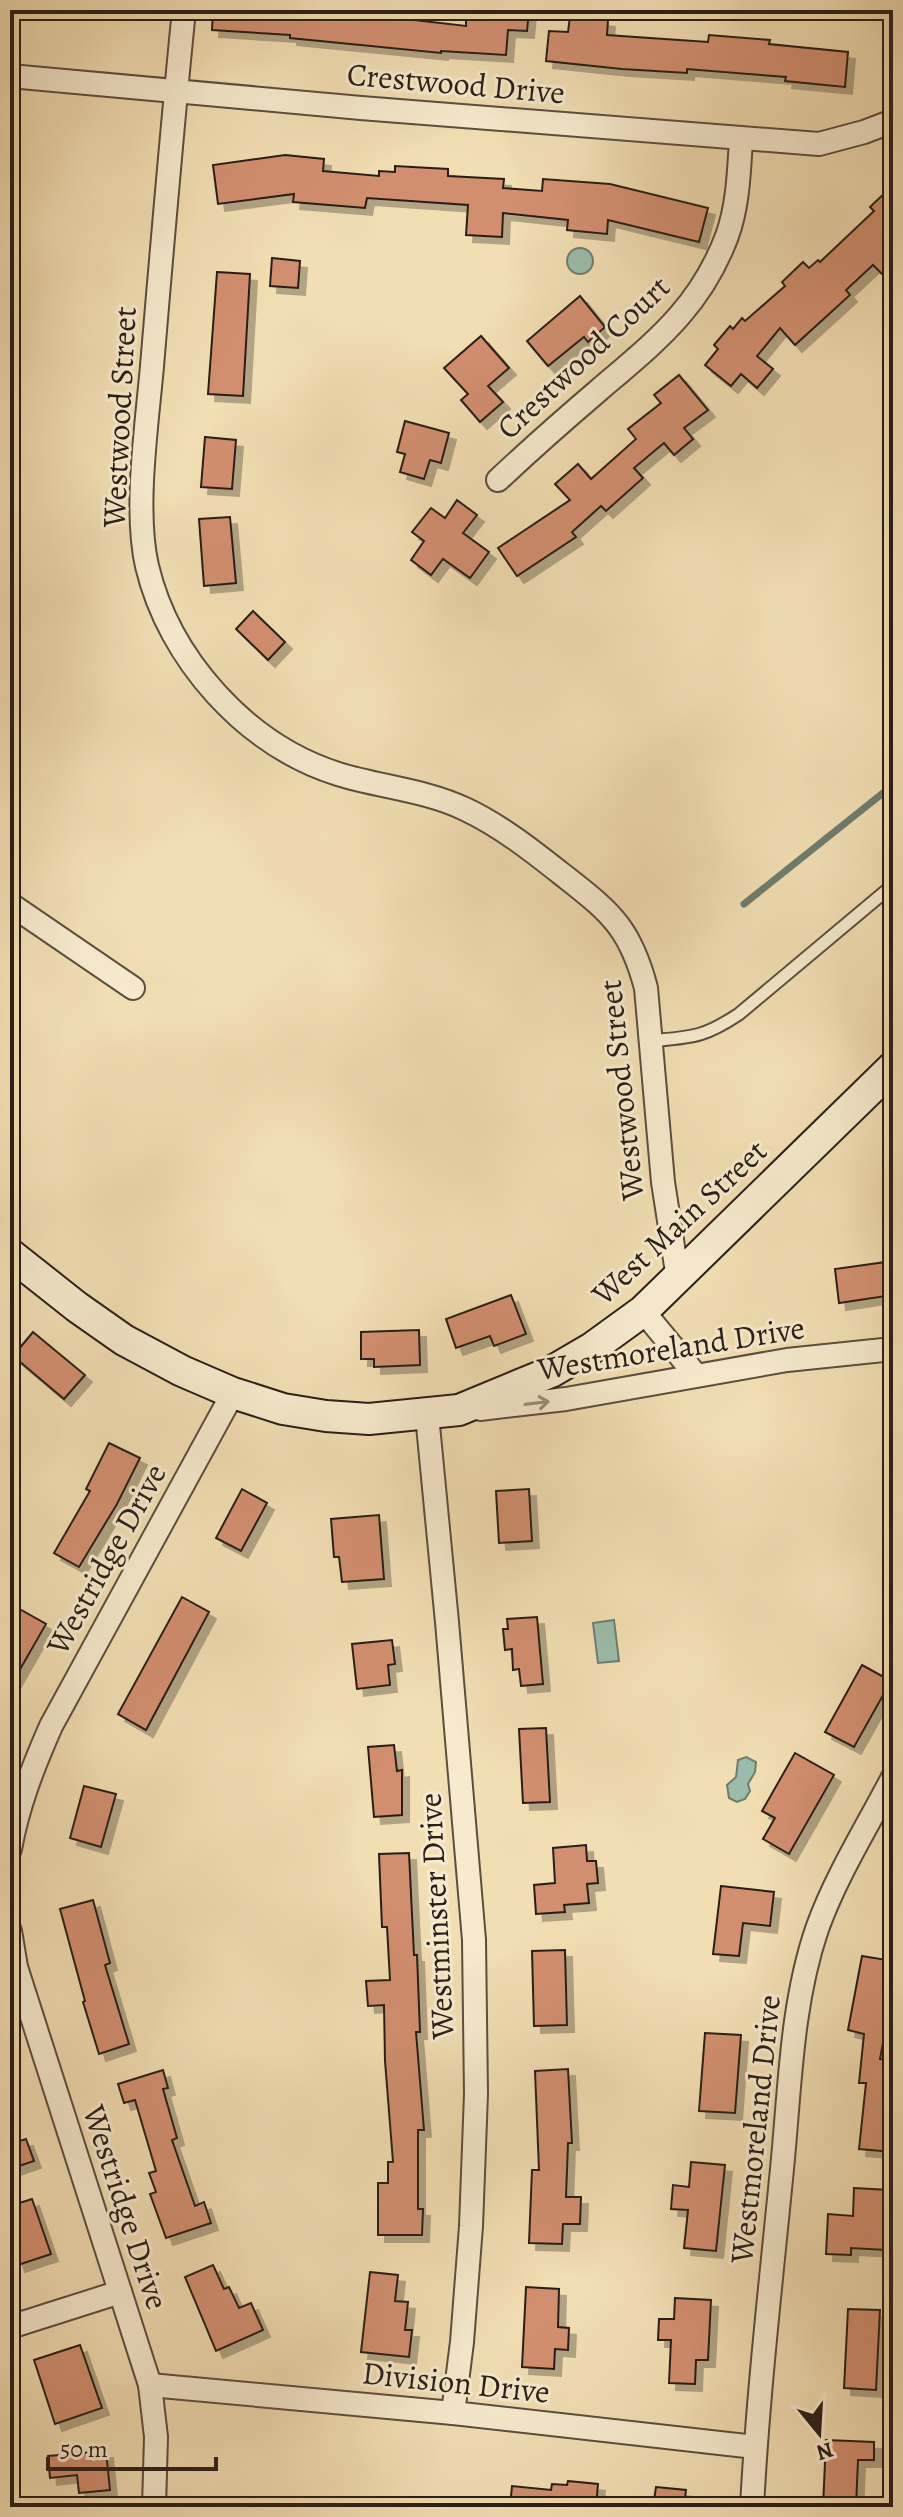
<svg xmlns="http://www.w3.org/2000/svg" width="903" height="2517" viewBox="0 0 903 2517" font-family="Alegreya,serif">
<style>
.water{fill:#9bbcab;stroke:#6e7d70;stroke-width:2}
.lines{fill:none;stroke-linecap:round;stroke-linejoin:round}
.stream{stroke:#6e7d70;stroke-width:7}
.building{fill:#d28f6f;stroke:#2a1e17;stroke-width:2;filter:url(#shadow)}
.lane-casing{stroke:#5c4e3e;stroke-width:15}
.street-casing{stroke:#5c4e3e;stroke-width:26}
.secondary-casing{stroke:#2a1e17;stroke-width:34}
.lane{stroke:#f7eace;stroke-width:11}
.street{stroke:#f7eace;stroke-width:22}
.secondary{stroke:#f7eace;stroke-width:30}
.oneway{stroke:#9b8e7c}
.labels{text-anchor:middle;stroke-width:6;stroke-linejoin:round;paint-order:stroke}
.street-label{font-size:32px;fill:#2a1e17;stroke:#f7eace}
</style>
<defs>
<filter id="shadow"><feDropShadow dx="7" dy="7" stdDeviation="0" flood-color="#0004"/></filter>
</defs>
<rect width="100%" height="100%" fill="#f2deb3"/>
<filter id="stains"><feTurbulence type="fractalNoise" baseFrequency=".0025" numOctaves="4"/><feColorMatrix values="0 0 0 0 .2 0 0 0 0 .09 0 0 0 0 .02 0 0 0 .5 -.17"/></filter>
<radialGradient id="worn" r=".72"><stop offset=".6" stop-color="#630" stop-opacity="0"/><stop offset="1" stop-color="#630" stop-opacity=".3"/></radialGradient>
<!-- water -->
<g class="water">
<circle cx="580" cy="261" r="13"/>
<path d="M614,1620L619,1661L598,1663L593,1623Z"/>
<path d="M746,1757L756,1762L755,1772L748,1784L750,1791L745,1799L737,1802L729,1798L727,1785L736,1777L738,1760Z"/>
</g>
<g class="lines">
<!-- stream -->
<path class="stream" d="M744,904L893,785"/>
</g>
<!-- building -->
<g class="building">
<path d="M213,10H362V14L466,26V15L491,17L492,10H529L527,31L508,30L506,55L441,51V53L290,38V35L212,30Z"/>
<path d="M570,16L608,20L607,35L708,42L709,35L770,40L769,44L848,52L845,87L785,81L786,77L687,69V73L622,69L546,61L549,31L568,32Z"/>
<path d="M285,155L324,159L323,171L379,176V171L395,172V166L448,169V176L504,179L503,188L542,191L543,179L610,184L708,208L699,242L608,220L607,234L567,230L568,220L503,213L502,237L466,235L468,205L367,198L365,208L293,202L294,194L218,204L213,165Z"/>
<path d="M893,185V268L884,276L873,265L846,290L850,295L795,345L780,328L757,356L773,369L757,388L741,374L731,386L705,365L718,349L714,345L730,326L733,329L742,318L745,321L785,286L782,282L803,262L809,268L818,260L820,262L874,211L870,207Z"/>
<path d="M272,258L300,261L298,288L270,286Z"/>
<path d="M217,272L250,274L243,396L208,394Z"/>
<path d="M580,296L605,327L588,342L584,337L548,366L527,341Z"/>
<path d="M481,336L509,368L488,386L503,402L480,422L461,400L468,394L444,368Z"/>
<path d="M679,375L708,410L684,428L693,439L674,455L664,443L634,468L643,478L606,511L601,506L572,532L576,537L517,576L498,548L570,500L555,484L578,464L591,479L636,439L628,429L661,403L654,395Z"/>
<path d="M405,421L449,433L441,463L430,460L424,479L400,472L405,454L397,452Z"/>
<path d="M205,437L236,440L232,489L201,487Z"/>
<path d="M457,500L477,515L463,533L489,552L470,578L443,559L431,575L411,560L424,541L412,532L431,508L445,518Z"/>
<path d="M230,517L236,583L204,586L199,519Z"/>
<path d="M253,611L285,642L268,660L236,629Z"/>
<path d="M893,1261V1295L839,1303L835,1269Z"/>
<path d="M511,1295L526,1334L494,1346L490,1336L456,1348L446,1319Z"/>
<path d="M419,1330L420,1365L374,1367V1359H361V1332Z"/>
<path d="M33,1332L85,1375L64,1399L13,1356Z"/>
<path d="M109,1443L140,1458L117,1504L79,1567L54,1553L90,1491L86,1489Z"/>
<path d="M242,1489L267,1503L241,1551L216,1538Z"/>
<path d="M529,1489L532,1541L499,1543L496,1491Z"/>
<path d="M379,1515L384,1579L342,1582L339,1557H334L331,1519Z"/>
<path d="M182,1597L209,1612L146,1730L118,1714Z"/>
<path d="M16,1607L46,1624L10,1687V1617Z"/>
<path d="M537,1617L543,1684L521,1686L519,1669L513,1670L512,1649L505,1650L503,1629H508L507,1619Z"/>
<path d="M392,1640L395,1664L388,1665L390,1685L357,1689L352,1644Z"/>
<path d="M862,1665L891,1681L854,1747L825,1732Z"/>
<path d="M546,1728L550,1802L523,1803L519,1729Z"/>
<path d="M394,1745L397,1771L402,1770V1815L374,1817L368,1747Z"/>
<path d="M795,1753L834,1775L789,1854L763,1839L775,1818L762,1811Z"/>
<path d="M84,1786L116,1794L101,1847L70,1838Z"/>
<path d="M586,1845L587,1861H596L598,1883L587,1884L589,1903L564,1905L565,1912L536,1914L534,1885L555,1883L553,1848Z"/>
<path d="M409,1853L414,1955H417L420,2032H416L424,2130H418V2209H423L422,2235H378V2183H388V2162H393L385,2061L384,2005L368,2006L366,1981L390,1980L387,1927H382L379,1854Z"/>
<path d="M721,1886L774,1892L770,1926L743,1923L739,1956L713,1954Z"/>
<path d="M93,1900L110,1963L105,1965L129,2044L99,2054L83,2002L85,2001L60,1909Z"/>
<path d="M565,1950L567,2025L534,2026L532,1951Z"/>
<path d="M862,1956L893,1961V1988L880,2059L893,2060V2152L859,2149L866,2083H859L864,2034L848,2030Z"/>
<path d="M705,2033L741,2035L735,2113L699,2111Z"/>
<path d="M568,2069L572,2143H568L566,2197H581L580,2224H563L562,2244L529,2243L532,2170H539L535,2071Z"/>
<path d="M163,2070L168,2088L163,2089L177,2138L172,2140L195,2206L204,2202L211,2223L166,2238L150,2194L156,2192L149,2173L156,2171L135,2100L124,2103L118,2084Z"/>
<path d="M26,2139L34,2161L10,2169V2144Z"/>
<path d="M691,2162L725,2165L716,2251L684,2248L688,2210L671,2209L673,2185L689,2187Z"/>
<path d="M854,2188L889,2190L886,2250L851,2248V2255L826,2254L828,2214L853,2216Z"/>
<path d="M32,2199L51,2254L18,2265L10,2241V2206Z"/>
<path d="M213,2265L224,2289L229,2287L239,2308L251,2303L263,2330L216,2351L185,2277Z"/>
<path d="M370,2272L398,2275L395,2301L408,2302L405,2330H412L409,2357L361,2352Z"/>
<path d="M526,2287L559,2289L558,2327L569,2328L568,2350L555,2349L554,2369L522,2367Z"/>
<path d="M675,2298L711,2300L708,2360H696L695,2384L669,2383L671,2340H658L659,2319H674Z"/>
<path d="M848,2309L880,2310L876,2390L844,2388Z"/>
<path d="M80,2345L102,2408L55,2424L34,2360Z"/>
<path d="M826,2440L874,2442V2460H858L856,2507H823Z"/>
<path d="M106,2451L110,2490L79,2493L77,2475L50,2478L48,2456Z"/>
<path d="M568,2481L598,2484L596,2507H510L512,2486L551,2490L552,2484L567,2485Z"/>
<path d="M656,2487L686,2490L684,2507H653Z"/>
</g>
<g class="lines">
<defs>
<path id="lane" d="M650,1041C692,1037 703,1038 739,1014L893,885"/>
<g id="street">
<path d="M184,10C172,128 162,247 152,366C147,424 134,510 147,566C169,659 246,745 338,774C380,787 425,790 465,809C503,827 535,853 568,879C613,914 631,931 646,988L663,1182L678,1279"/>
<path d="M10,76L361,108L819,144L864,132L893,121"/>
<path d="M498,480C531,449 565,419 599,390C655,342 700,308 727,236C738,206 739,172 741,139"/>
<path d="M10,904L133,988"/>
<path d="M643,1311L695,1374"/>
<path d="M480,1409L566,1399L787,1360L893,1349"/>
<path d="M427,1415L447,1622L474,1940L476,2094L471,2226L462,2342L453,2413"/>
<path d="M10,1849C18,1805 33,1767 51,1726L233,1393"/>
<path d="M10,1931L16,1967L150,2385L156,2437L154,2507"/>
<path d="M10,2327L120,2292"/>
<path d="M150,2385L453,2413L755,2447"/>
<path d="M752,2507C758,2394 771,2281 782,2169C790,2089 791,2005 817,1929C836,1876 867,1827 893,1777"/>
</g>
<path id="secondary" d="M10,1254L77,1307L124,1340L182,1371L233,1393L283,1409L326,1416L369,1419L459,1410L551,1372L592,1348L643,1311L893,1067"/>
</defs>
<!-- lane casing -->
<use href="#lane" class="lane-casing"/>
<!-- street casing -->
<use href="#street" class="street-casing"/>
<!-- secondary casing -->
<use href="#secondary" class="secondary-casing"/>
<!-- lane -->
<use href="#lane" class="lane"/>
<!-- street -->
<use href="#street" class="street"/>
<!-- secondary -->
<use href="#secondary" class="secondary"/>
</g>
<!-- one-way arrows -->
<defs><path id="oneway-shaft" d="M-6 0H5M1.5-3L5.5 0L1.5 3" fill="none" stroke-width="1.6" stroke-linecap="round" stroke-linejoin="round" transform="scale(2)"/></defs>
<use class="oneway" href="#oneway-shaft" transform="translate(537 1403) rotate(-7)"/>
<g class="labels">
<!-- street labels -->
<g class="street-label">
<text transform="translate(456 83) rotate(5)" y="11">Crestwood Drive</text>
<text transform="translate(583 357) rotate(-43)" y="11">Crestwood Court</text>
<text transform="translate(119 417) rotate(-87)" y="11">Westwood Street</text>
<text transform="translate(621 1090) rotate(-96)" y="11">Westwood Street</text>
<text transform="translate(679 1222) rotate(-43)" y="11">West Main Street</text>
<text transform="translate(671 1348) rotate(-9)" y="11">Westmoreland Drive</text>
<text transform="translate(106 1559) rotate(-61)" y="11">Westridge Drive</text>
<text transform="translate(436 1916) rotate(-93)" y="11">Westminster Drive</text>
<text transform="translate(755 2129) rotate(-84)" y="11">Westmoreland Drive</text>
<text transform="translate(126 2207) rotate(72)" y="11">Westridge Drive</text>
<text transform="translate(456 2382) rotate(6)" y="11">Division Drive</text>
</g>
</g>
<!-- margin -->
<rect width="903" height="2517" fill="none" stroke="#f2deb3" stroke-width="40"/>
<rect x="12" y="12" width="879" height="2493" fill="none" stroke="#2a1e17" stroke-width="4"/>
<rect x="20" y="20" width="863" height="2477" fill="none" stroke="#2a1e17" stroke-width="2"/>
<!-- north arrow -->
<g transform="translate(819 2433) rotate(162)" stroke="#f7eace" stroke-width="6" paint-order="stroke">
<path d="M0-6L14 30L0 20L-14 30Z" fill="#2a1e17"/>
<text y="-12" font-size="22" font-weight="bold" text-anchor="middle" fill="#2a1e17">N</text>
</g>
<!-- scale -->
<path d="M48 2457v12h168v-12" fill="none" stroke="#2a1e17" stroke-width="4"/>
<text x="60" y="2457" font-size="24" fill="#2a1e17" stroke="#f7eace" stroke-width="6" paint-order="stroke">50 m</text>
<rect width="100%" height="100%" filter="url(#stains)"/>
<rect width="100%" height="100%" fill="url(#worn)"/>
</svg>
